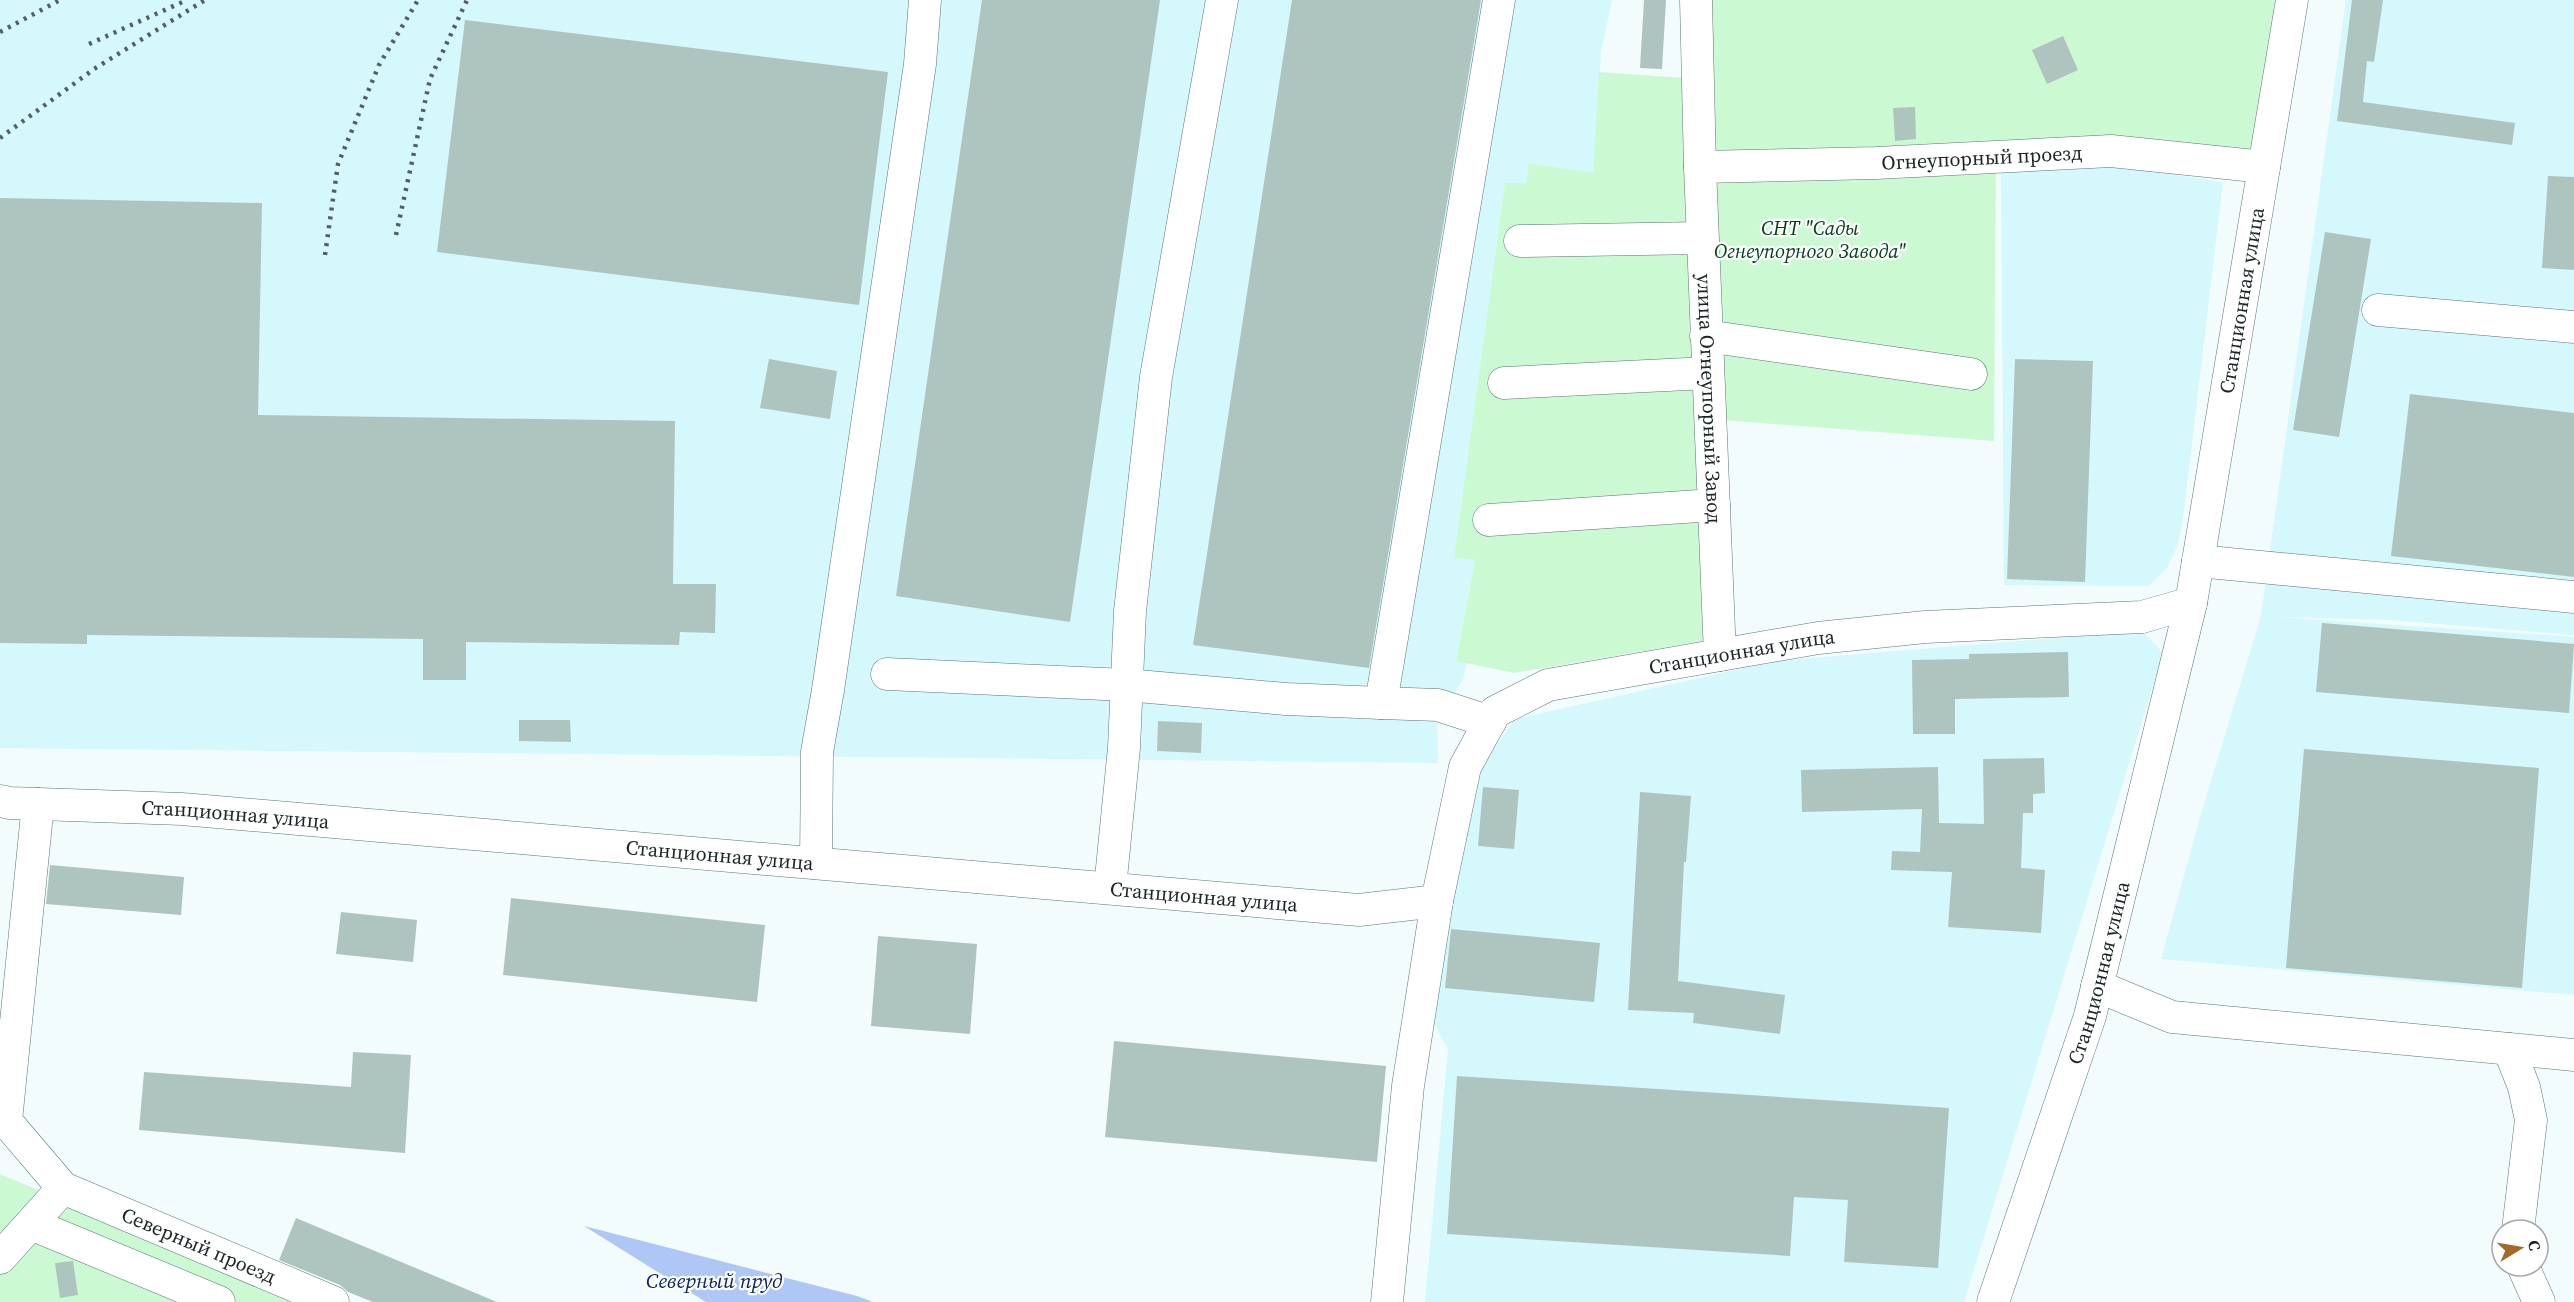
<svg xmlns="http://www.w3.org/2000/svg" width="2574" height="1302" viewBox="0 0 2574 1302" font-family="'Source Serif 4',serif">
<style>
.built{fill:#d4f8fc}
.green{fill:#cbfad2}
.water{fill:#afc7f5}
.building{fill:#aec5bf}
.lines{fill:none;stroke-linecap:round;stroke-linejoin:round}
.minor-casing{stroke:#5c7376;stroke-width:33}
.minor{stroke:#fff;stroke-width:32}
.rail{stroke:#555f60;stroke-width:4.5;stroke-dasharray:3 6;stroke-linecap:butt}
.labels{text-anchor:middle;stroke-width:4.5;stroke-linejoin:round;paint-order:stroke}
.street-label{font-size:20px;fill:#1b2426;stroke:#fff}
.park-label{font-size:20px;font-style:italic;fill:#004318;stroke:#fff}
.water-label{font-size:21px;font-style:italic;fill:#082464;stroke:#fff}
</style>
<rect width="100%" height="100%" fill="#f2fcfd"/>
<!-- built -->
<g class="built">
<path d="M0,0H1612L1601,52L1593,174L1530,163L1526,183L1505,184L1454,558L1475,560L1456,660H1467L1463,680L1451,698L1437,696L1438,763L0,748Z"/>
<path d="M2346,0H2574V635L2391,620L2275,617L2574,637V995L2161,959L2201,814L2261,616Z"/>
<path d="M2118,166L2223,182L2183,519L2177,547L2167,568L2149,586L2004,585L2001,168Z"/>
<path d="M2142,631L2163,653L1964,1302H1425L1448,1049L1432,1020L1469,783L1515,719L1776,661Z"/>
</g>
<!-- green -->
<g class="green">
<path d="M1710,0H2282L2256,156L1996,145L1994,441L1696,418L1703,641L1514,673L1456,661L1475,560L1454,558L1505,183H1526L1529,163L1593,173L1599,72L1712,80Z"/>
<path d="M0,1174L306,1302H0Z"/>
</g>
<!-- water -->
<path class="water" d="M584,1226L857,1296L873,1302H706Z"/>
<!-- building -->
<g class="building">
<path d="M982,0H1160L1070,622L896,596Z"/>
<path d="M1292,0H1481L1369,668L1193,645Z"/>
<path d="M1644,0H1666L1662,69L1640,68Z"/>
<path d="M2352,0H2383L2374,62L2367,61L2363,102L2515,123L2512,145L2337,121Z"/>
<path d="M465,20L888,72L859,305L437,252Z"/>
<path d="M2063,36L2078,70L2047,84L2032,50Z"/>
<path d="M1915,107L1916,139L1895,141L1893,108Z"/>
<path d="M2548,176L2574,177V270L2542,268Z"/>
<path d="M0,198L262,203L258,415L675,421L673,584H716L715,633L680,632L679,645L466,642V680H423V639L87,635V644L0,643Z"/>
<path d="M2325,232L2371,239L2339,437L2293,430Z"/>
<path d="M769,359L837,371L830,419L760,408Z"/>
<path d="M2015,359L2093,361L2085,582L2007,579Z"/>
<path d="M2410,394L2574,413V577L2391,556Z"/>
<path d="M2322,623L2574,644L2569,713L2316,692Z"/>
<path d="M2068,652L2069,697L1955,699V734H1913L1912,660L1969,659V654Z"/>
<path d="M519,720H570L571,742L519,741Z"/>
<path d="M1158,721L1202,723L1201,753L1157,751Z"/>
<path d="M2304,749L2539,768L2522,988L2286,968Z"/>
<path d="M2044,758L2045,793L2033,794V813H2023L2021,868L2045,870L2041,933L1948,927L1952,872L1891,870L1892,851L1920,852L1922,809L1802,812L1801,770L1938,767L1939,823L1984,824L1983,759Z"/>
<path d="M1483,787L1519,790L1514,849L1478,846Z"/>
<path d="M1640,792L1691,796L1686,862H1684L1678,981L1785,995L1780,1034L1693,1023L1694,1013L1628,1010Z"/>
<path d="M50,865L184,877L181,915L46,904Z"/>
<path d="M511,898L765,925L757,1002L503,975Z"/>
<path d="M341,912L417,920L413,962L336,954Z"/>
<path d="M1451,929L1600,943L1594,1002L1445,988Z"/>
<path d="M878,936L977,944L970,1034L871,1026Z"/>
<path d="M1114,1041L1386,1066L1377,1162L1105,1137Z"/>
<path d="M353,1052L411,1055L405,1153L139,1130L144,1072L351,1087Z"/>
<path d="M1457,1076L1949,1108L1938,1268L1844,1262L1848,1200L1794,1197L1790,1256L1447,1234Z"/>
<path d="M296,1218L497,1302H373L348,1292L340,1285L279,1260Z"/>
<path d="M73,1261L78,1295L60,1298L55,1263Z"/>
</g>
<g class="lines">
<defs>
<g id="minor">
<path id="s1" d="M1696,0L1700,167L1720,655"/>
<path id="s2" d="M1700,167L1876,163L2111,151L2264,167"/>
<path d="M1520,241L1702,238"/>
<path d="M2378,310L2574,327"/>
<path d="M1706,336L1971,374"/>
<path d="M1504,383L1708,373"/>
<path d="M1489,520L1714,505"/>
<path d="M2198,561L2574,597"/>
<path d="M887,674L1126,685L1286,699L1381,703"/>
<path d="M1490,722L1438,705L1381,703L1499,0"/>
<path id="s3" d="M0,801L10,803L182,809L1359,910L1437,901"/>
<path id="s4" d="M38,804L6,1121L63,1188L333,1302"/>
<path d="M816,863L817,752L828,690L920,64L925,0"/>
<path d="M1110,888L1124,748L1130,611L1156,377L1222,0"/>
<path d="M2097,986L2172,1017L2574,1055"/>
<path d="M2509,1049L2524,1087L2531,1120L2518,1230"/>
<path d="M31,1224L219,1302"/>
<path d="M0,1258L63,1188"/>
<path d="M2523,1266L2539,1302"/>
<path id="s5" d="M1387,1302L1408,1086L1437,901L1465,767L1495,712L1548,685L1818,638L1925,627L2142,617L2191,603"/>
<path id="s6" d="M1993,1302L2090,1016L2191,603L2292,0"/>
</g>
</defs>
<!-- minor casing -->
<use href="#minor" class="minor-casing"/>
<!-- minor -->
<use href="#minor" class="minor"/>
<!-- rail -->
<g class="rail">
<path d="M0,32L60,0"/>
<path d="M89,44L187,0"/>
<path d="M0,138L94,69L205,0"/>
<path d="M396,235L430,79L467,0"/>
<path d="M325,255L338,164L379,65L418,0"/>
</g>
</g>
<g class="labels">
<!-- street labels -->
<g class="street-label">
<text dy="7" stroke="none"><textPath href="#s2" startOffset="282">Огнеупорный проезд</textPath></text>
<text dy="7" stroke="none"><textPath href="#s6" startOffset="1034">Станционная улица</textPath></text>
<text dy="7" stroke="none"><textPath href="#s1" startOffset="399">улица Огнеупорный Завод</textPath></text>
<text dy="7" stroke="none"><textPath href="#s5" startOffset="860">Станционная улица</textPath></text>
<text dy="7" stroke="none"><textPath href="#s3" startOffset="236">Станционная улица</textPath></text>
<text dy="7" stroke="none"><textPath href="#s3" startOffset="722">Станционная улица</textPath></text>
<text dy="7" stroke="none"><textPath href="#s3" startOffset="1208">Станционная улица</textPath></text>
<text dy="7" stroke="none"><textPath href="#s6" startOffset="346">Станционная улица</textPath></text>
<text dy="7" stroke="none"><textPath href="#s4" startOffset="554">Северный проезд</textPath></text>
</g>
<!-- park labels -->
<g class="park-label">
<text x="1810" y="235">СНТ "Сады<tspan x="1810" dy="23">Огнеупорного Завода"</tspan></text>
</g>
<!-- water labels -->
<g class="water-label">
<text x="714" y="1288">Северный пруд</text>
</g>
</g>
<!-- north arrow -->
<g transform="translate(2520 1248) rotate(79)"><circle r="28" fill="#ffffff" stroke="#a4a7a8" stroke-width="1.5"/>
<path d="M0-4.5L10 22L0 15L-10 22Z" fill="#a4682a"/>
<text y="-9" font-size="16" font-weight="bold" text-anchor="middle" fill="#1b2426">С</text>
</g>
</svg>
